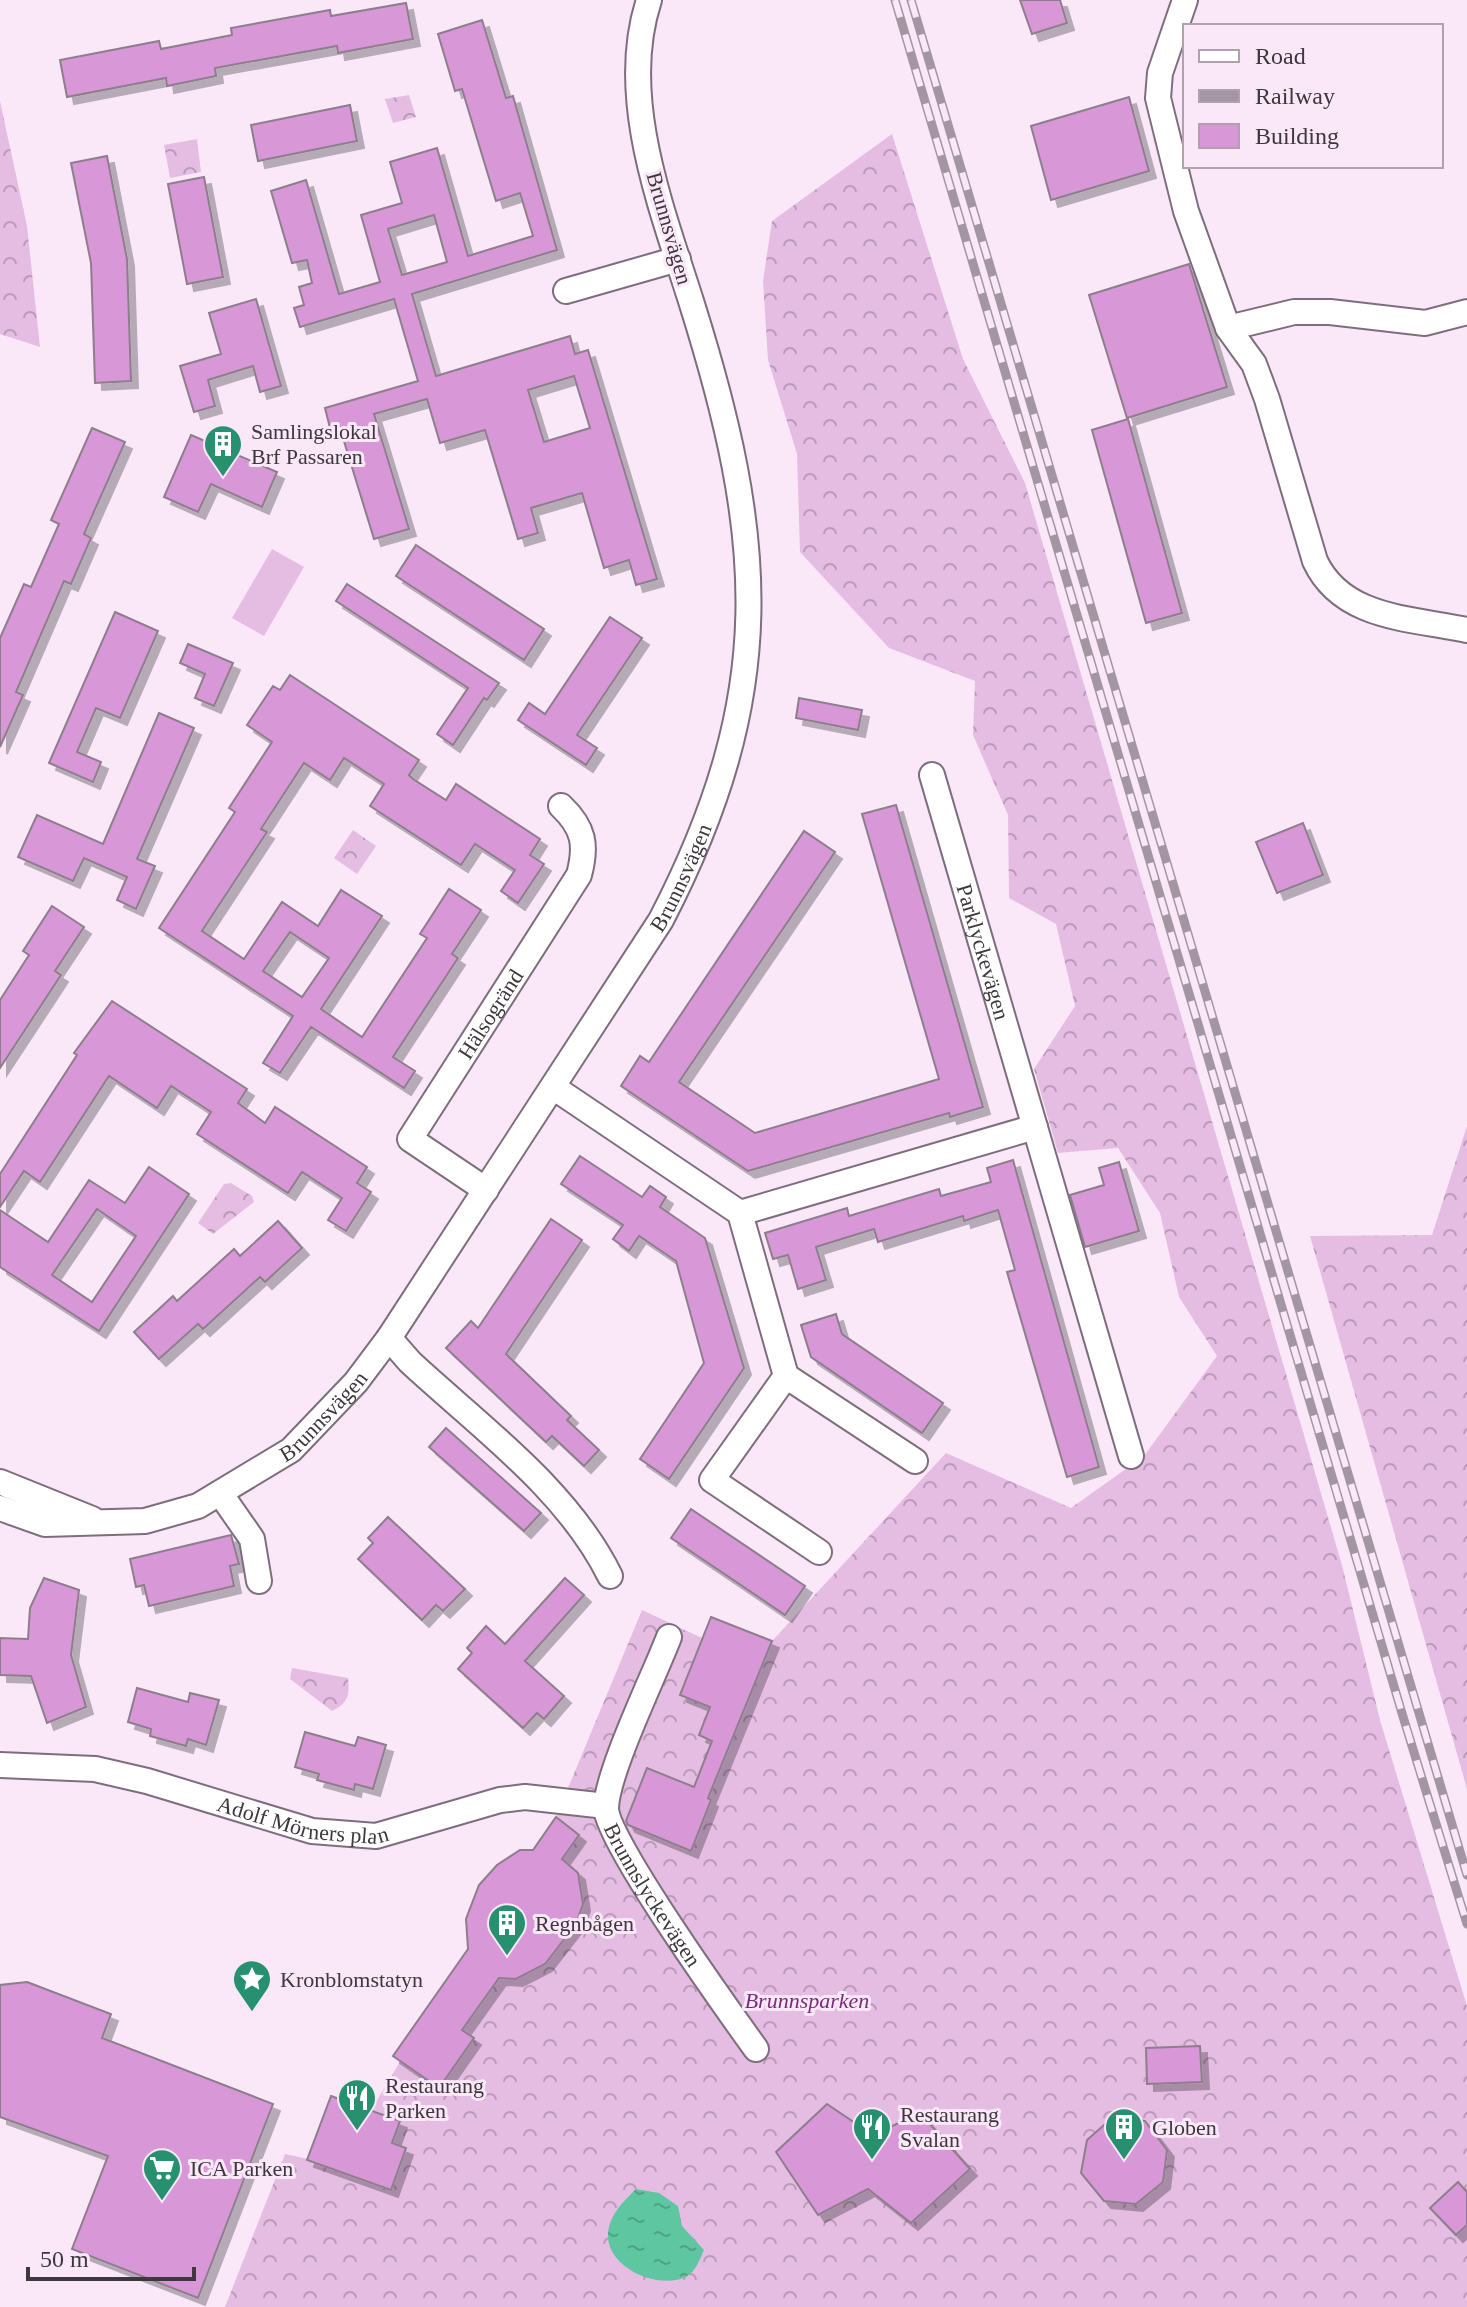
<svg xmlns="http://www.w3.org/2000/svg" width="1467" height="2307" viewBox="0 0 1467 2307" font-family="'Times New Roman',serif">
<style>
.forest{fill:url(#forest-crowns)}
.pitch{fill:#e5bde3}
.water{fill:url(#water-ripples)}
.building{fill:#d897d6;stroke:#8e7e8d;stroke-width:2;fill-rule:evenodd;filter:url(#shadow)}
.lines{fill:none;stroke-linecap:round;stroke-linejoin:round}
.minor-casing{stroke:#7e6e7d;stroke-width:28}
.minor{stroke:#fff;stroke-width:24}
.rail-casing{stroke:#a396a2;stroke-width:9}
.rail{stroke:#fae8f9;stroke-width:6;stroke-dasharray:18;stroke-linecap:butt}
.labels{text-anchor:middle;stroke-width:6;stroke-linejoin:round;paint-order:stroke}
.street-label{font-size:22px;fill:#3e373d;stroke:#fae8f9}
.poi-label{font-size:22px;fill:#3e373d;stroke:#fae8f9;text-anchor:start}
.park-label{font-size:22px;font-style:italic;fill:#782c78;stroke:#fae8f9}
</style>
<defs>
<pattern id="forest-crowns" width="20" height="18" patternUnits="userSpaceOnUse" patternTransform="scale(2)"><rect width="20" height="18" fill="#e5bde3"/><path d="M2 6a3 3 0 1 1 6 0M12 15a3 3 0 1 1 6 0" fill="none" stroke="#bb9ab9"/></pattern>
<pattern id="water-ripples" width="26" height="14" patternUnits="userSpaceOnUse" patternTransform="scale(2)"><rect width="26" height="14" fill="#5ec7a1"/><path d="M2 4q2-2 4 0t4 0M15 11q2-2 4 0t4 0" fill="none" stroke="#4fa284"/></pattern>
<filter id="shadow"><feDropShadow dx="7" dy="7" stdDeviation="0" flood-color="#0004"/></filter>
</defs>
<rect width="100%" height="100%" fill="#fae8f9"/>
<!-- forest -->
<g class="forest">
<path d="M409,95L416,117L393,123L385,99Z"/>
<path d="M0,101L27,226L40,347L0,334Z"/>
<path d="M892,134L963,359L1025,483L1342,1565L1380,1720L1467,2006V2307H225L285,2154L308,2159L331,2096L371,2110L468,1949L479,1885L497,1865L520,1850H533L556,1817L642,1610L702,1638L711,1617L773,1640L946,1453L1071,1508L1144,1456L1217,1356L1179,1297L1160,1213L1118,1148L1058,1153L1034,1069L1075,1006L1056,924L1009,898L1008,815L973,735L975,681L889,648L800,552L797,454L768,360L763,281L772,221Z"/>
<path d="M197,139L201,172L170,178L164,145Z"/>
<path d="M353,830L376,846L357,874L334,858Z"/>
<path d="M1467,1126V1789L1310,1236L1432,1235Z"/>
<path d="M231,1183L252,1196L254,1202L213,1234L198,1223L224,1184Z"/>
<path d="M292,1668L348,1678C350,1695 348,1703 332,1711L290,1679Z"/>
</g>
<!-- pitch -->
<path class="pitch" d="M272,549L304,567L264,636L232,618Z"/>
<!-- water -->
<path class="water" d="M636,2189L659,2193L678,2206L682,2226L704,2250C700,2259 696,2271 687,2276C661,2291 608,2269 608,2236C608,2216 623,2202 636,2189Z"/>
<!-- building -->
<g class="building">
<path d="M1020,0H1060L1067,23L1032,34Z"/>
<path d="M406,3L413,39L338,53L337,46L215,68L216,76L167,86L166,78L67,97L60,60L159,41L161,49L232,35L231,28L330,10L331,16Z"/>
<path d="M482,20L506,98L513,96L557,250L412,294L436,376L570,336L575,354L588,350L657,579L636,585L629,560L604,568L582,493L531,508L538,533L518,539L485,430L440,443L427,399L374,414L409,529L374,539L339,425L330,428L325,408L418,381L394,299L300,327L294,308L304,305L299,287L312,283L307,260L292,263L271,191L306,180L339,294L380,282L361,215L402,203L390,162L437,148L468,256L533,236L520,193L496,201L462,89L455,91L438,34ZM434,215L447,262L402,275L388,229ZM574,376L590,428L544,442L528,390Z"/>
<path d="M1129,97L1149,171L1051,200L1031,126Z"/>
<path d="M350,105L357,141L258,161L251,125Z"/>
<path d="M107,156L127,259L131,381L95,383L91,263L71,163Z"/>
<path d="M204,177L223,277L187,284L168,184Z"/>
<path d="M1189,264L1227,387L1127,418L1089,295Z"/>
<path d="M256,299L281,386L260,392L253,366L208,380L215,406L194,412L180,366L221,354L209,313Z"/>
<path d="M1128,419L1182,613L1146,623L1092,430Z"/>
<path d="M92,428L125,442L84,534L91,538L71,584L64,581L16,692L23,695L0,747V638L24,584L31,587L59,524L51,520Z"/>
<path d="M191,435L277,472L262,507L211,484L198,512L164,497Z"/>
<path d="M416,545L544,629L524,660L396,576Z"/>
<path d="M347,584L499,683L487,700L484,698L453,745L437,734L468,688L336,601Z"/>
<path d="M115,612L158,631L120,718L96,708L77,752L101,762L93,782L49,763Z"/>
<path d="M610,617L642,638L577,735L597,748L586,765L518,720L529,703L545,714Z"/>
<path d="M188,644L233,663L214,706L195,698L205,674L180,663Z"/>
<path d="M290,675L419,760L409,775L413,779L446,800L456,784L540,839L530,855L544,864L518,903L501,891L515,870L475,844L461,865L370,806L384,784L344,758L330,780L304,763L261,829L267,832L202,931L244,959L282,902L318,926L341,890L382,916L321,1009L362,1037L427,938L420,934L449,889L481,910L452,954L458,958L393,1057L415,1071L404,1088L311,1027L280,1073L263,1063L293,1016L159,928L235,812L229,808L272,742L247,725L273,686L280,690ZM290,932L329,958L302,997L263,971Z"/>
<path d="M799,698L862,710L858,730L796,718Z"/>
<path d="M159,713L194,728L137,859L155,866L136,909L117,900L127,877L84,858L73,881L18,857L37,815L103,844Z"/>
<path d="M896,805L983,1107L950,1117L949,1113L748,1171L621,1086L640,1056L649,1062L804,831L835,852L679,1082L755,1133L939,1079L862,814Z"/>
<path d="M1303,823L1323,875L1277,893L1256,842Z"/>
<path d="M52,906L84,927L55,971L61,975L0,1068V1000L29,955L23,951Z"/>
<path d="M112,1001L247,1089L238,1103L265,1123L275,1107L367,1167L357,1183L371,1192L346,1231L328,1220L342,1198L302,1172L288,1193L197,1134L211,1112L171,1086L157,1108L109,1076L40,1182L24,1171L0,1207V1174L77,1055L74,1053Z"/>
<path d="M580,1156L642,1197L650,1186L666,1197L660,1207L705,1238L744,1368L669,1479L640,1459L704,1363L676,1261L639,1236L629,1251L613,1239L623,1225L561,1184Z"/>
<path d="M1013,1160L1099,1467L1067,1477L1007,1272L1015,1270L998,1210L964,1221L963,1216L878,1242L874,1229L816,1247L826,1280L798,1289L788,1255L773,1259L765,1233L847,1208L849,1216L939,1189L941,1196L991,1182L987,1168Z"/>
<path d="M1119,1162L1139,1231L1085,1247L1070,1195L1104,1185L1099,1168Z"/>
<path d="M149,1167L189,1194L99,1331L0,1267V1210L48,1242L89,1180L125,1203ZM97,1209L136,1236L92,1302L52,1275Z"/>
<path d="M551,1219L582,1240L506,1354L571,1416L567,1420L599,1450L584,1466L552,1436L546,1442L446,1348L471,1321L478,1328Z"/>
<path d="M278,1221L302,1248L265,1282L260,1277L203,1329L198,1324L159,1359L134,1332L173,1296L177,1301L234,1249L240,1256Z"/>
<path d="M836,1314L842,1334L943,1403L922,1433L811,1357L801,1325Z"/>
<path d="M446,1428L541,1513L524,1531L429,1447Z"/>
<path d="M691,1509L805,1586L785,1615L671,1538Z"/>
<path d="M388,1517L465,1589L443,1611L436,1605L422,1620L358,1559L373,1543L368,1538Z"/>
<path d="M231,1535L239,1564L230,1566L234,1586L149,1606L144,1585L136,1587L130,1559Z"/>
<path d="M44,1578L79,1590L71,1655L86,1707L47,1723L31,1676L0,1675V1638L28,1639L30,1608Z"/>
<path d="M565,1578L584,1595L525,1661L564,1696L544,1719L537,1713L523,1728L458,1669L472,1653L467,1648L486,1626L505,1644Z"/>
<path d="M711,1617L772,1641L708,1798L711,1800L691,1851L628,1825L626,1821L647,1768L694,1787L712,1741L699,1735L710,1707L680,1695Z"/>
<path d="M137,1688L188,1702L190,1693L219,1700L206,1745L188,1739L186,1746L150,1736L151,1729L128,1722Z"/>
<path d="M305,1732L355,1746L358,1737L386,1745L373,1789L355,1784L354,1790L317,1780L319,1774L295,1767Z"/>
<path d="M556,1817L579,1835L562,1859L578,1873L583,1904L576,1924L545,1964L516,1979L499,1978L462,2030L474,2038L439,2088L393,2056L468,1949L466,1919L479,1885L497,1865L520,1850H533Z"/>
<path d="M27,1982L111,2014L102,2038L273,2104L198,2298L72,2249L108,2156L0,2117V1985Z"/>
<path d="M1200,2046L1202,2082L1147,2084L1146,2048Z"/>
<path d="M331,2096L400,2121L392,2143L406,2148L391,2190L307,2160Z"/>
<path d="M827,2104L873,2135L920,2113L970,2169L911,2223L868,2189L818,2215L776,2152Z"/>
<path d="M1112,2118L1145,2121L1167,2150L1163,2182L1136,2204L1104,2201L1081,2173L1087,2140Z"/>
<path d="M1458,2182L1467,2192V2225L1456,2235L1430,2208Z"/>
</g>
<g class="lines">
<defs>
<g id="minor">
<path d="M1185,0L1160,73L1158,98L1186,211L1228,328L1294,312H1330L1425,323L1467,312"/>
<path d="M566,291L678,259"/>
<path d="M1228,328L1254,364L1267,399L1315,561C1342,619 1410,618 1467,630"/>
<path id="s1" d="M932,775L1131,1456"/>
<path d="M553,1087L740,1213L786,1376L915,1461"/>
<path id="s2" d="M486,1190L410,1139L579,875C587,845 584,828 561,806"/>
<path d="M740,1213L1035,1127"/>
<path d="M389,1338L410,1362C480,1427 567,1489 610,1576"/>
<path d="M786,1376L712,1480L819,1552"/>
<path d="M0,1482L92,1519"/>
<path d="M220,1493L252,1539L259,1581"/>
<path id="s3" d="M0,1508L45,1524L145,1521L198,1506L291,1450L356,1382L389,1338L661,920C779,692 766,539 691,301C662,209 617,97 649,0"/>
<path id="s4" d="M669,1637C654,1676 607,1772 606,1808C606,1840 730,2013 756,2049"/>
<path id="s5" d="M0,1765L95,1769L147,1781L312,1831L376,1836L500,1800L525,1797L606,1806"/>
</g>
</defs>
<!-- minor casing -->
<use href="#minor" class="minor-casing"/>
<!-- minor -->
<use href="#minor" class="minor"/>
<defs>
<g id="rail">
<path d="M895,0L1404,1720L1467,1924"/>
<path d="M911,0L1467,1875"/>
</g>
</defs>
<!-- rail casing -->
<use href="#rail" class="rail-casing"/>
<!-- rail -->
<use href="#rail" class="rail"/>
</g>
<!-- icons -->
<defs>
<symbol id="building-pin" viewBox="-11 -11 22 30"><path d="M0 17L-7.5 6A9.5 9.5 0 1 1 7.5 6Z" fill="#27916f" stroke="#fae8f9"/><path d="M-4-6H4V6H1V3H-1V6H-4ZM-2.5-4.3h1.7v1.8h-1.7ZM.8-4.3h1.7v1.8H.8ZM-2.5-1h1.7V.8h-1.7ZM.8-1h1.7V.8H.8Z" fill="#fff"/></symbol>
<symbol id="sight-pin" viewBox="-11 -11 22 30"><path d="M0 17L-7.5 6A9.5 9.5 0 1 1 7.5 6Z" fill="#27916f" stroke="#fae8f9"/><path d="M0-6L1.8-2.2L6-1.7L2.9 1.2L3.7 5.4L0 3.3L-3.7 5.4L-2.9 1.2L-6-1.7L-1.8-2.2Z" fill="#fff"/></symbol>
<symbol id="restaurant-pin" viewBox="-11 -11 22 30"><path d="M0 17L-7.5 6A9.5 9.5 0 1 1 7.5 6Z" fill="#27916f" stroke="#fae8f9"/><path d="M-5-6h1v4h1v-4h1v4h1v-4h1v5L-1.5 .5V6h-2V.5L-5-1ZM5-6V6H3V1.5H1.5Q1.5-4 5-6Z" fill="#fff"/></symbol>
<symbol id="supermarket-pin" viewBox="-11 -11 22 30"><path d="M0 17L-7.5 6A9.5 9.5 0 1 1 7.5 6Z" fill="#27916f" stroke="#fae8f9"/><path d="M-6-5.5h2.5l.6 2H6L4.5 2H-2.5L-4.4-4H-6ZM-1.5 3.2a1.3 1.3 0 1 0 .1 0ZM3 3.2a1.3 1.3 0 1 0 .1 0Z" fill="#fff"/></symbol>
</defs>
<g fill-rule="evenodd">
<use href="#building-pin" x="201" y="422" width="44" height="60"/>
<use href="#building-pin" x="485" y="1901" width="44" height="60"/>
<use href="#sight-pin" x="230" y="1957" width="44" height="60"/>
<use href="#restaurant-pin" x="335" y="2076" width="44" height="60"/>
<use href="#restaurant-pin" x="850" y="2105" width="44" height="60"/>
<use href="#building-pin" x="1102" y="2105" width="44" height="60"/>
<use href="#supermarket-pin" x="140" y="2146" width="44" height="60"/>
</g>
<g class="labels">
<!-- street labels -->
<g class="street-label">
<text transform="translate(670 228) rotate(74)" y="8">Brunnsvägen</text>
<text dy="8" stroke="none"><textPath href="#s3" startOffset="1006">Brunnsvägen</textPath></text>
<text dy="8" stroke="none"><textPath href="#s1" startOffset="184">Parklyckevägen</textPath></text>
<text dy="8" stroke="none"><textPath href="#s2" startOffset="240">Hälsogränd</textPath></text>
<text dy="8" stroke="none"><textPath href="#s3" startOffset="358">Brunnsvägen</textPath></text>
<text dy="8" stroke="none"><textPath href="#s5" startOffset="310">Adolf Mörners plan</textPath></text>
<text dy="8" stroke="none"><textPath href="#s4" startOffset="282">Brunnslyckevägen</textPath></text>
</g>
<!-- poi labels -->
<g class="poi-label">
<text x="251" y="439">Samlingslokal<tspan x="251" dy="25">Brf Passaren</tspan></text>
<text x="535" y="1931">Regnbågen</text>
<text x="280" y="1987">Kronblomstatyn</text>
<text x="385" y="2093">Restaurang<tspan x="385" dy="25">Parken</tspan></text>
<text x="900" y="2122">Restaurang<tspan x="900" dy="25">Svalan</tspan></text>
<text x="1152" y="2135">Globen</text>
<text x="190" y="2176">ICA Parken</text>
</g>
<!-- park labels -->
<g class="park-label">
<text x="807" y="2008">Brunnsparken</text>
</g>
</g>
<!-- legend -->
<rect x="1183" y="24" width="260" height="144" fill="#fae8f9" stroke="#afa1ae" stroke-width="2"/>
<rect x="1199" y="50" width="40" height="12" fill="#ffffff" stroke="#afa1ae" stroke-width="2"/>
<text x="1255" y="64" font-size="24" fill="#3e373d">Road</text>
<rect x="1199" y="90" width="40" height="12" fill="#a396a2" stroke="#afa1ae" stroke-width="2"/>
<text x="1255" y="104" font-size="24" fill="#3e373d">Railway</text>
<rect x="1199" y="124" width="40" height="24" fill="#d897d6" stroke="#afa1ae" stroke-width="2"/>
<text x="1255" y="144" font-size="24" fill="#3e373d">Building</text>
<!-- scale -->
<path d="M28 2267v12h166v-12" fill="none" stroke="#3e373d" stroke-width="4"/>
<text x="40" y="2267" font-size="24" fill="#3e373d" stroke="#fae8f9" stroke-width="6" paint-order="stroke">50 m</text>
</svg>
